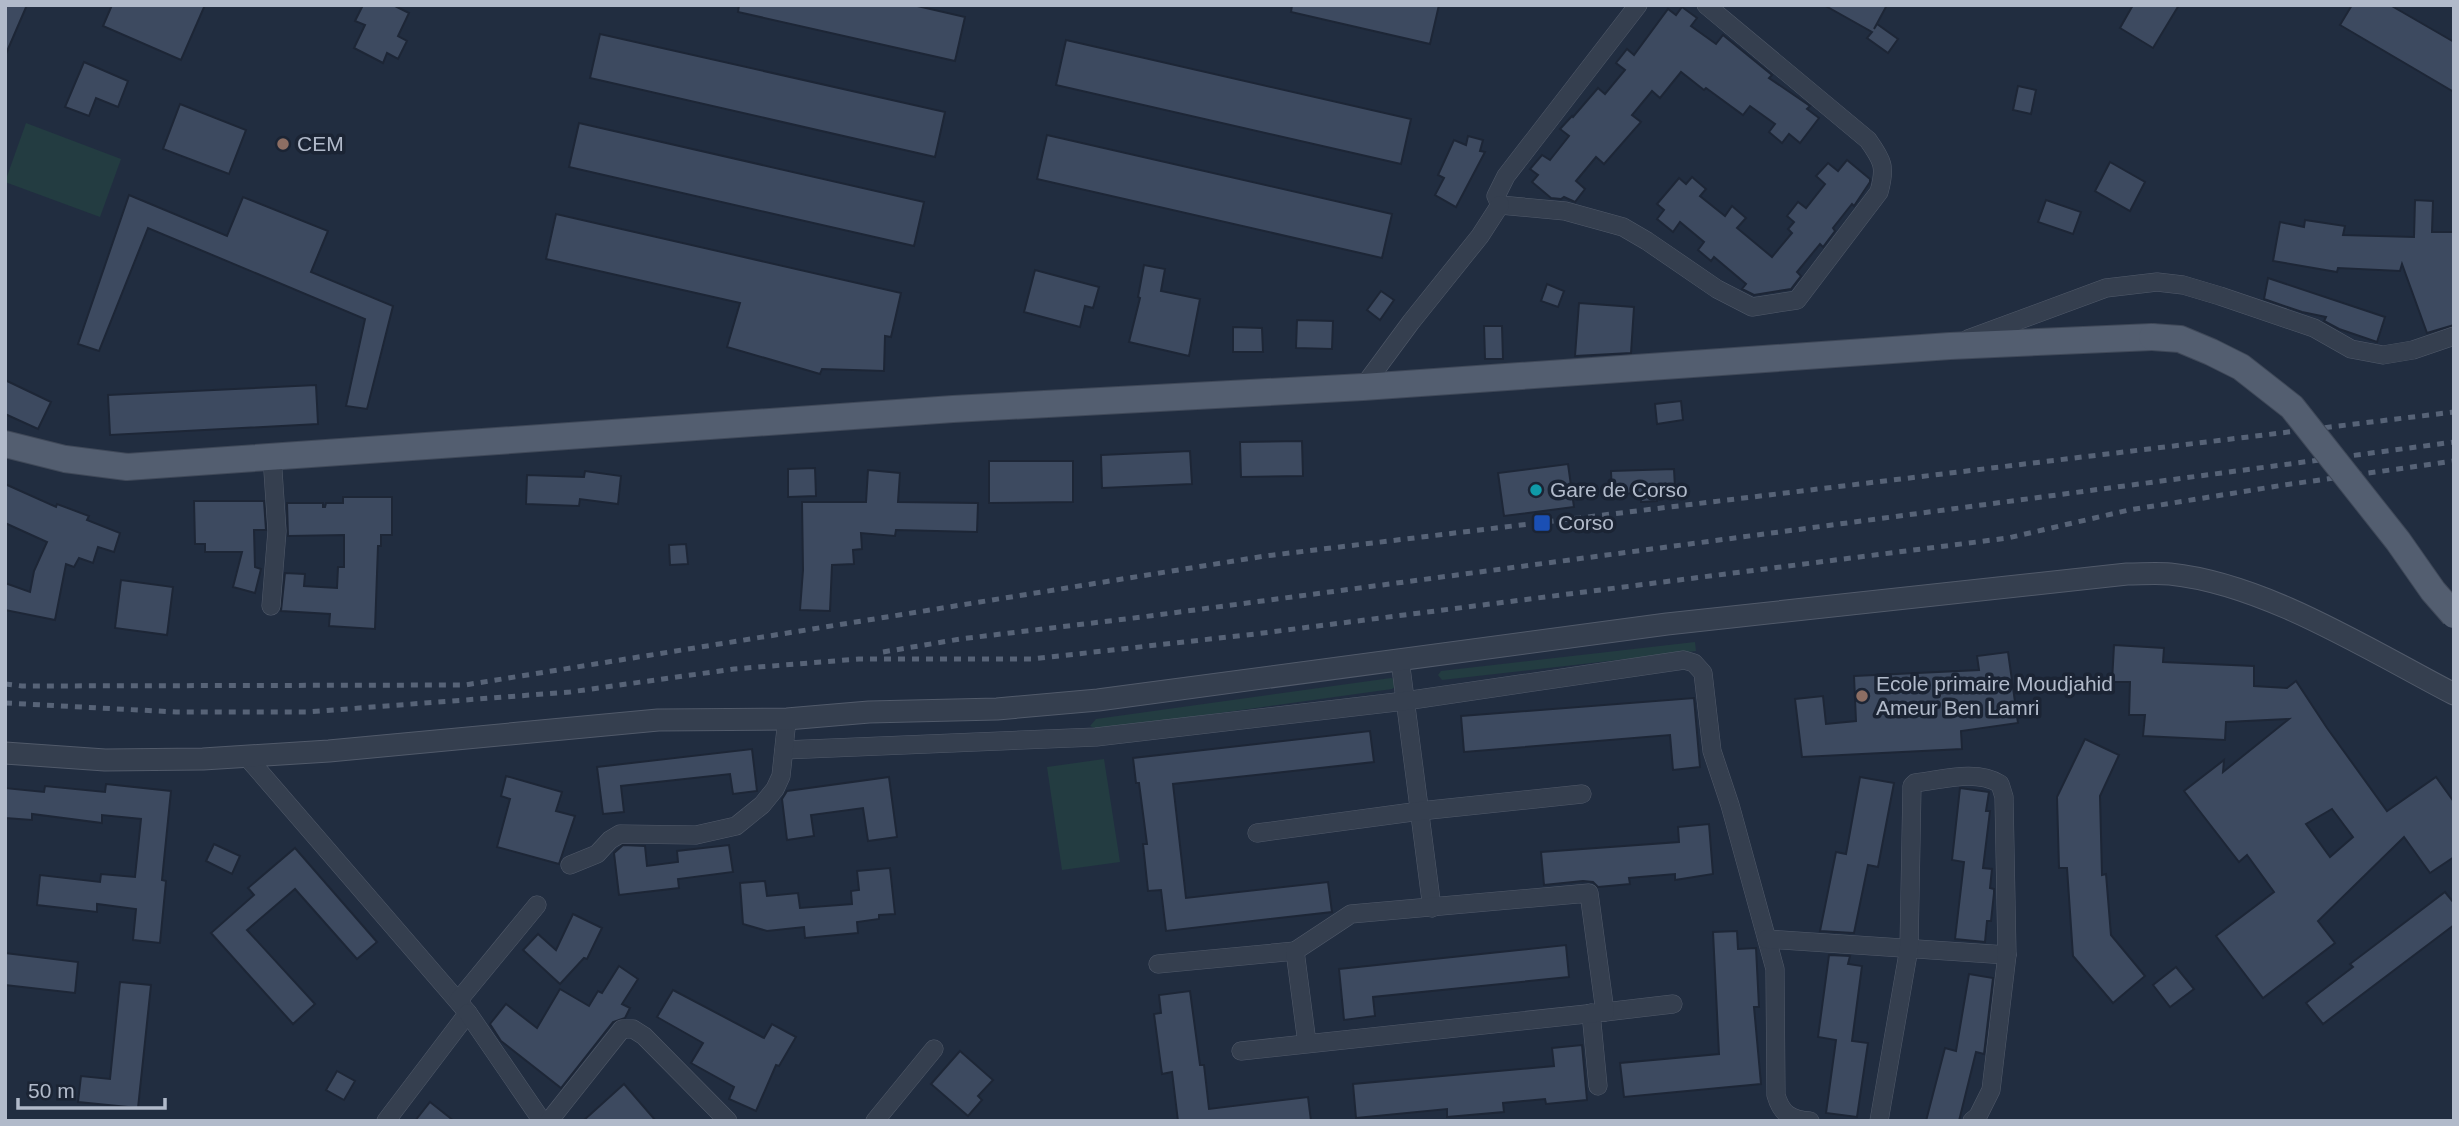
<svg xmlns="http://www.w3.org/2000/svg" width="2459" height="1126" viewBox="0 0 2459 1126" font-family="Arial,sans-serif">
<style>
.green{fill:#233c41}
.building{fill:#3d4a60;stroke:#1d2636;stroke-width:2;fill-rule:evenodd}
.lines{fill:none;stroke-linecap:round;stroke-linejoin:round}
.minor-casing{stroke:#515a6a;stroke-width:19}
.tertiary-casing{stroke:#515a6a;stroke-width:23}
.primary-casing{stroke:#3f4858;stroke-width:28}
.minor{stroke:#353f4f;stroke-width:18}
.tertiary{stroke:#353f4f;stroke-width:21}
.primary{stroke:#535e70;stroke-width:26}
.rail{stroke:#576377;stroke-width:5;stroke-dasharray:7 7;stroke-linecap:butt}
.primary-bridge-casing{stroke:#3f4858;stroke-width:28;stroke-linecap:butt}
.primary-bridge{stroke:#535e70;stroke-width:26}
.education-dot{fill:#8d6e63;stroke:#1b2434;stroke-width:2.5}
.culture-dot{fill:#0f9aa8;stroke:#1b2434;stroke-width:2.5}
.transit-dot{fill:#1a4fb4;stroke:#1b2434;stroke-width:2.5}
.labels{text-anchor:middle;stroke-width:7;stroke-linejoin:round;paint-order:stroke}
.poi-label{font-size:21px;fill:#b1baca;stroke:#1b2434;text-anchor:start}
</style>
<rect width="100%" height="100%" fill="#212d40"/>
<!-- green -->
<g class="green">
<path d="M26,123L121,159L100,217L5,182Z"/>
<path d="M1695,642L1696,651L1442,680L1438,675L1441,671Z"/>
<path d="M1391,678L1394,679L1395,687L1392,689L1098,730L1090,726L1096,719Z"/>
<path d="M1104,759L1120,862L1062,870L1047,767Z"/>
</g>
<!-- building -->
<g class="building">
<path d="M5,5H27L5,56Z"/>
<path d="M112,5H205L181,60L103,26Z"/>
<path d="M363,5H393L409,13L398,36L407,41L398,59L387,53L383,63L354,48L365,25L355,21Z"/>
<path d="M739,5H913L965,17L955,61L738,12Z"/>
<path d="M1292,5H1439L1430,44L1291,12Z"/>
<path d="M1824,5H1887L1874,29L1877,24L1898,39L1888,53L1867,38L1872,32Z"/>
<path d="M2133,5H2179L2153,48L2120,28Z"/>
<path d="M2352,5H2390L2454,42V92L2340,25Z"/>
<path d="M1682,7L1697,18L1691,26L1716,44L1723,35L1772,75L1769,78L1810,106L1807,109L1819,118L1800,143L1789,134L1782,143L1769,132L1775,124L1750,106L1743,115L1706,88L1704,90L1681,72L1660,98L1652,91L1632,115L1641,122L1604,164L1596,157L1576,181L1585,189L1575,202L1564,197L1561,199L1551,198L1532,182L1538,175L1530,169L1542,155L1550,160L1569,136L1560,129L1572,116L1573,117L1598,88L1605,94L1625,70L1616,63L1627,49L1634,55L1668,9L1676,15Z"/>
<path d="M600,34L945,112L935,157L590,78Z"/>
<path d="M1066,40L1411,119L1401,164L1056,85Z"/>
<path d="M84,62L128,81L118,107L96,98L89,116L65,107Z"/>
<path d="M2018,86L2036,90L2031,114L2013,110Z"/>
<path d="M180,104L246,130L229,174L163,149Z"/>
<path d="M579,123L924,202L914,246L569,167Z"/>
<path d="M1047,135L1392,214L1382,258L1037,179Z"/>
<path d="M1468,136L1483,140L1480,151L1485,152L1456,207L1435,195L1444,178L1438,175L1454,140L1466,145Z"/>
<path d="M1847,160L1870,179V182L1854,206L1852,204L1833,228L1835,231L1823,247L1820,244L1797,272L1801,276L1791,289L1754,295L1742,289L1746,284L1714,257L1711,261L1698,250L1704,242L1680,222L1673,232L1657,219L1664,210L1657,204L1674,184L1679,178L1686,184L1692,177L1706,189L1700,196L1725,216L1732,206L1746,218L1737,228L1772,257L1792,233L1788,229L1794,222L1787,216L1798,202L1806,208L1825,184L1816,176L1828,163L1838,171Z"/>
<path d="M2110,162L2145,182L2130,211L2095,191Z"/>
<path d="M129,195L227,236L243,197L328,231L311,272L393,306L367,409L346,406L365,319L148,228L99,351L78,344Z"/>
<path d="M2046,200L2081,212L2073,234L2038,222Z"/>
<path d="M2415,200L2433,201L2432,232H2454V325L2427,333L2402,264L2400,271L2338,268L2337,272L2273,261L2280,222L2304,227L2305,220L2345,226L2343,235L2414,237Z"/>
<path d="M556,214L901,293L891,337L885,336L884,371L822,369L820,374L727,347L740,303L546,259Z"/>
<path d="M1144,265L1165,269L1161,291L1200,299L1189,356L1129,342L1140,298L1138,297Z"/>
<path d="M1035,270L1099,287L1093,308L1085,306L1080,327L1024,312Z"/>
<path d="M2268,278L2385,317L2377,342L2339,329L2324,321L2326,317L2302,312L2264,299Z"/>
<path d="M1547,284L1564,291L1558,307L1541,301Z"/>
<path d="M1381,291L1394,300L1380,320L1367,310Z"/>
<path d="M1579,303L1634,307L1631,353L1575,356Z"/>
<path d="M1297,320L1333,321L1332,349L1296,348Z"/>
<path d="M1484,326H1502L1503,359H1485Z"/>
<path d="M1233,327L1262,328L1263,352H1233Z"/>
<path d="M5,380L51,402L38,429L5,414Z"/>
<path d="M316,385L318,424L110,435L108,395Z"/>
<path d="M1681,401L1683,420L1657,424L1655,404Z"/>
<path d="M1302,441L1303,476L1241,477L1240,442Z"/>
<path d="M1190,451L1192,484L1102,488L1101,455Z"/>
<path d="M989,461H1073V502L989,503Z"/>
<path d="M1568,464L1574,507L1504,516L1498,473Z"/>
<path d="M815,468L816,496L788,497V469Z"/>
<path d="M1674,469L1675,488H1657V501L1641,502V493L1612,494L1611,471Z"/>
<path d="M868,470L900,473L898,502L978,503L977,532L896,530L895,536L861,533L862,549L853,550L854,564L832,565L830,611L800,610L803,570L802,502H866Z"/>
<path d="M585,471L621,476L618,504L580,499L579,506L526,504L527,475L584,477Z"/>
<path d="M5,484L56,507L57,504L89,516L87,520L120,533L114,552L98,547L93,563L79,558L74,567L66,564L55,620L5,610V583L30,592L34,571L47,542L5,523Z"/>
<path d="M343,497H392V535H381V546H378L375,629L329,626L330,614L281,611L285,573L305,574L304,586L337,588L338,567H344V535L288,536L287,503H323V507H325L326,503H343Z"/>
<path d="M194,501H264L266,530H254L255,567L261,569L255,593L233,587L242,552H205V544H195Z"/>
<path d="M686,544L688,564L670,565L669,545Z"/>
<path d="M121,580L173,587L167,635L115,628Z"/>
<path d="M2114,645L2164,648L2163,662L2254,666V686L2287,688L2296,681L2327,728L2387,811L2436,777L2454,802V857L2430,873L2404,837L2318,921L2335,943L2263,998L2216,936L2274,892L2247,855L2239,862L2184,791L2224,760L2223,772L2289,719L2226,722L2225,740L2143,736L2145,715H2129L2130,682H2112ZM2332,809L2353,837L2330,857L2306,824Z"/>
<path d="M2008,652L2018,723L1961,731L1962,749L1802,757L1795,699L1823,696L1826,724L1856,721L1854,676L1979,670L1977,656Z"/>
<path d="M1694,698L1700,767L1673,770L1670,735L1464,752L1461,716Z"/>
<path d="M1370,731L1374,762L1173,784L1186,898L1328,882L1332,912L1166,931L1161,890L1148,891L1143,844H1147L1139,783H1136L1133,758Z"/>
<path d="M2085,739L2119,755L2100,796L2102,875L2106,874L2111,935L2145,976L2113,1003L2073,956L2067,868H2059L2057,797Z"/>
<path d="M752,749L757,791L733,794L730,774L621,786L624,812L603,814L597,767Z"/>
<path d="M506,776L562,792L556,811L575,816L559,864L497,847L510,799L501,796Z"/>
<path d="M889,777L897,837L868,841L863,808L811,815L814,836L787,840L782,799L787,791Z"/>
<path d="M1860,777L1894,783L1878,867L1868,865L1854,933L1820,931L1836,852L1846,854Z"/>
<path d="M106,784L171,791L162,880L166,881L160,943L133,940L136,909L97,904V912L37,905L40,875L100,882L101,874L135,877L141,819L102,815V823L32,814V820L5,818V788L44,792L45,786L105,792Z"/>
<path d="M1960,788L1989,792L1986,811H1990L1983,868L1992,869L1990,888L1994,889V893L1991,921H1987L1985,942L1955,939L1964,862L1952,860Z"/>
<path d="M1709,824L1713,874L1675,880V874L1629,878L1630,884L1598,887L1593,882L1583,881L1544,885L1541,852L1679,842L1678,827Z"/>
<path d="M214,844L240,856L232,874L206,861Z"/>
<path d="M623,845L645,846L647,866L678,862L677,851L729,845L733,872L678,879L679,888L619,895L614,853Z"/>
<path d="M295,848L377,942L357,959L295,889L247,930L315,1004L293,1024L211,933L254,895L248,888Z"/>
<path d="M890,868L895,914L879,915V919L857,922L858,933L805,938L804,927L767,931L743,924L740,883L765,881L767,896L798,893L800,908L852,904L851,891L859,890L857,871Z"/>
<path d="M2445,892L2454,903V925L2323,1024L2306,1003L2353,967L2350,964Z"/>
<path d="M573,914L602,928L587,959L584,958L560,984L523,950L538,934L556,950Z"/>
<path d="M1737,931L1738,949L1756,948L1759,1007H1754L1761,1084L1624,1097L1620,1063L1719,1054L1713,932Z"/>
<path d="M1566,945L1569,977L1373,997L1375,1016L1344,1020L1339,969Z"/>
<path d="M5,953L78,962L75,993L5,985Z"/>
<path d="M1829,955L1850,956L1848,964L1862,966L1852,1041L1868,1043L1857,1117L1826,1113L1836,1040L1818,1037Z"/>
<path d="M619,966L638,979L622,1004L630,1008L625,1018L613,1022L561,1088L501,1041L490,1024L506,1004L537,1028L560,989L589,1006L598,991L602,993Z"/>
<path d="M2176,967L2194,989L2170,1007L2153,985Z"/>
<path d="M1969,974L1993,978L1984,1054L1976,1052L1959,1121H1926L1945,1048L1956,1051Z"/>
<path d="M120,982L151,985L138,1108L78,1102L81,1076L110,1079Z"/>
<path d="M673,990L764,1038L772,1024L796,1037L779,1066L776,1065L756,1111L729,1099L734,1087L691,1063L703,1043L657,1017Z"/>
<path d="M1190,991L1200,1065H1204L1209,1109L1308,1097L1311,1121H1178L1172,1072L1162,1074L1154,1014L1161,1013L1159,995Z"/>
<path d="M1582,1045L1587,1100L1546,1104L1545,1099L1503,1103L1504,1112L1447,1117V1109L1356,1118L1353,1084L1554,1066L1552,1048Z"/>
<path d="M960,1051L993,1080L978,1096L982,1100L968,1116L931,1084Z"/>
<path d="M337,1071L355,1081L344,1100L326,1090Z"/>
<path d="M624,1084L656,1121H583Z"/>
<path d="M430,1102L454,1121H415Z"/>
</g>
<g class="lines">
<defs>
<g id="minor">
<path d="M1500,205L1565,211L1623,227L1647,241L1717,289L1752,307L1797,300L1879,192C1886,167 1883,161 1868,140L1706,5"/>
<path d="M1500,205L1496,196L1506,176L1638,5"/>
<path d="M1968,339L2106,288L2157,282L2183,285L2220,296L2314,328L2351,349L2383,355L2413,350L2454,336"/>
<path d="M1363,387L1411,322L1480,236L1500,205"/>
<path d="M271,606L277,531L272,456"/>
<path d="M1400,660L1432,908"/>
<path d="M784,750L1096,737L1405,701L1684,660L1694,663L1703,673L1712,751L1730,805L1775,969L1776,1095C1781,1113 1790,1120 1810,1121"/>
<path d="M246,756L468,1013L386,1121"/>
<path d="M1257,833L1420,811L1582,794"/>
<path d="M570,865L597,854L610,840L620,834L696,835L736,826L762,805L775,789L781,776L787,719"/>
<path d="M1767,939L2007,955"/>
<path d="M1158,964L1295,951"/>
<path d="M458,1001L537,905"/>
<path d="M1605,1012L1673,1004"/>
<path d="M468,1013L542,1121"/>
<path d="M1591,1013L1598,1086"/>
<path d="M1241,1051L1605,1012L1589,893L1351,914L1295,951L1307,1043"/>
<path d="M549,1121L622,1029H633L644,1036L728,1121"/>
<path d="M875,1121L934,1049"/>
<path d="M1879,1121L1909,948L1912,786L1915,783C1942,780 1976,769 2000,784L2004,797L2007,955L1991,1090L1978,1116L1972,1121"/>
</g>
<path id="tertiary" d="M5,753L105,760L203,759L329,751L658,720L787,719L869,712L997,709L1098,700L1667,624L2127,574C2141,574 2156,573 2170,574C2266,584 2369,650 2454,694"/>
<path id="primary" d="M5,444L65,459L127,467L953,409L1363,387L1950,346L2152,337"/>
</defs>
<!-- minor casing -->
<use href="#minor" class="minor-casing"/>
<!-- tertiary casing -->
<use href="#tertiary" class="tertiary-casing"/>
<!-- primary casing -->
<use href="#primary" class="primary-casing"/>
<!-- minor -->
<use href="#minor" class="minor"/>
<!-- tertiary -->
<use href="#tertiary" class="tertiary"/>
<!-- primary -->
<use href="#primary" class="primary"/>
<!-- rail -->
<g class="rail">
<path d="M883,652L960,639L1142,617L2454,442"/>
<path d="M5,684L22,686L465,685L1265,556L2454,412"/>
<path d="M5,703L176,712H307L570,692L734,669L859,659H1032L1255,634L2008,538L2129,510L2284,485L2454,461"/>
</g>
<defs>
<path id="primary-bridge" d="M2152,337L2180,339L2211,352L2241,367L2292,407L2398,541L2433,591L2454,615"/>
</defs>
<!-- primary-bridge casing -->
<use href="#primary-bridge" class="primary-bridge-casing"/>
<!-- primary-bridge -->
<use href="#primary-bridge" class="primary-bridge"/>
</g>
<!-- markers -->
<g class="education-dot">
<circle cx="283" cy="144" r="7"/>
<circle cx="1862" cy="696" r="7"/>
</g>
<circle class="culture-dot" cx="1536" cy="490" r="7"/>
<rect class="transit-dot" x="1533" y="514" width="18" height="18" rx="3.5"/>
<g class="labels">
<!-- poi labels -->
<g class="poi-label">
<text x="297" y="151">CEM</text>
<text x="1550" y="497">Gare de Corso</text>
<text x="1558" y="530">Corso</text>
<text x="1876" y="691">Ecole primaire Moudjahid<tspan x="1876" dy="24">Ameur Ben Lamri</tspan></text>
</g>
</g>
<!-- border -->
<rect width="2459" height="1126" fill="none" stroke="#b1baca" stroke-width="14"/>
<!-- scale -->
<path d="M18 1098v10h147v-10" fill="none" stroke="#b1baca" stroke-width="3.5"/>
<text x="28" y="1098" font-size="21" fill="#b1baca" stroke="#1b2434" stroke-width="5" paint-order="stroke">50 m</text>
</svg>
